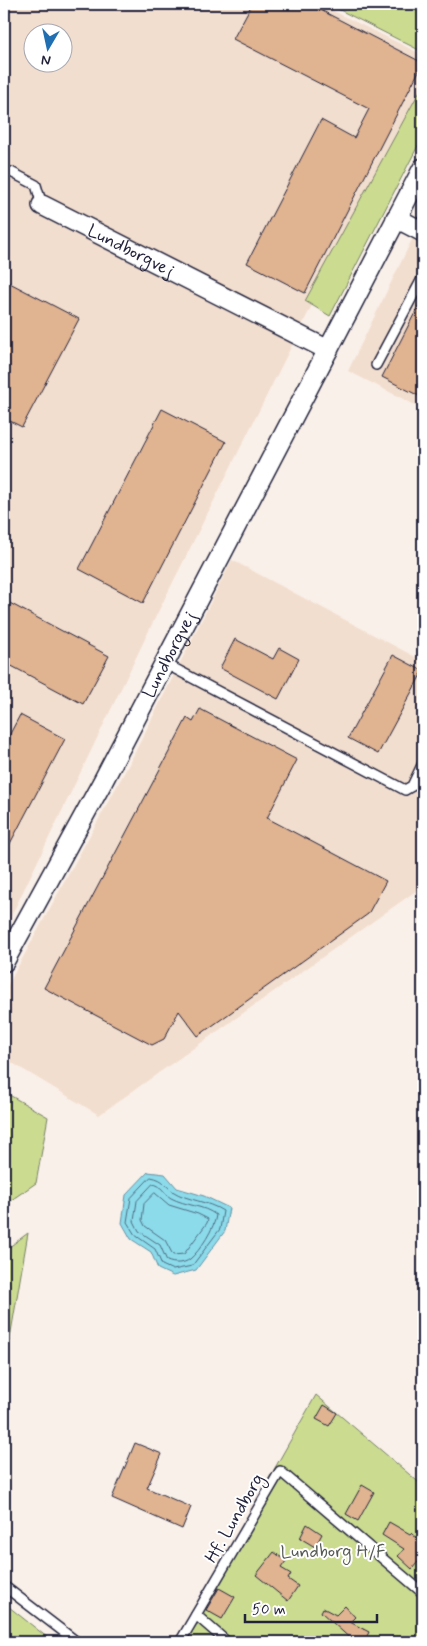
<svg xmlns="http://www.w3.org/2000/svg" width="427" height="1646" viewBox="0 0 427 1646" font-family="Mynerve,sans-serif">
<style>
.built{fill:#f2decf;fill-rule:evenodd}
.green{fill:#cbdc90;stroke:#767f66}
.water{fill:#8cdbeb;stroke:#6291a5}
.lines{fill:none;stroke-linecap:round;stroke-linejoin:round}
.shore{stroke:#4c6c81;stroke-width:1}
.building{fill:#e0b391;stroke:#22223b}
.lane-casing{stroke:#22223b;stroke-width:12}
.street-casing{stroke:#22223b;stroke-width:22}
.lane{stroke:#fff;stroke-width:9}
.street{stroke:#fff;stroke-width:19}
.labels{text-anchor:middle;stroke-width:4;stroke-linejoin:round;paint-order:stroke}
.street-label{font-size:18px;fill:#22223b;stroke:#fff}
.park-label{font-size:18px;fill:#555a54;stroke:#fff}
</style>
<rect width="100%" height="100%" fill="#f9f0e9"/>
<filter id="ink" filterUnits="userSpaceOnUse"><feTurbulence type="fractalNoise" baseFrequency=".02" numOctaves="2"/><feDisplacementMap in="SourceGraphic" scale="10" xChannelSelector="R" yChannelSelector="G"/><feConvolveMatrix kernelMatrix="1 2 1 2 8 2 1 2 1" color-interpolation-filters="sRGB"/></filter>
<g filter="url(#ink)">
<!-- built -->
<g class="built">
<path d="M4,4H319L423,55V84L157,614L4,931ZM32,32H62V62H32Z"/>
<path d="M423,217V409L348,371Z"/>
<path d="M232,560L423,661V886L99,1115L4,1058V992L129,764Z"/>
</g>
<!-- green -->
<g class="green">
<path d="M328,4H423V52Z"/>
<path d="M423,85V136L330,316L305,301Z"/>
<path d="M4,1092L48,1117L36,1183L4,1205Z"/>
<path d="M28,1233L4,1373V1251Z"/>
<path d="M316,1395L423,1486V1642H177Z"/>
<path d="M4,1603L53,1642H4Z"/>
</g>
<!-- water -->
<path class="water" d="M148,1172L165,1174L177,1188L204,1196L229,1208L225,1231L196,1270L173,1276L158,1269L151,1252L131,1239L122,1223L126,1195Z"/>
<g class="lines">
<!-- shore -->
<g class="shore">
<path d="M151,1177C166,1180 163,1185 174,1192C186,1200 208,1201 223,1211L220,1229L192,1266L173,1270L162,1265L155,1249L135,1235L127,1222L131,1198Z"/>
<path d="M153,1184C162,1185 164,1194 171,1198C186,1206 203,1205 216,1215C215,1227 200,1251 190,1259C184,1264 174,1264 167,1261L160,1245L139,1231L134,1221L137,1201Z"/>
<path d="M155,1193L169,1205L198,1214L208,1219L207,1223L184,1254L173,1255L165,1240L145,1226L142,1220L144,1204Z"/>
</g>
</g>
<!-- building -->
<g class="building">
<path d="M252,4H309L423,63L305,293L247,263L321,120L354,138L369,109L233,39Z"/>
<path d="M4,280L79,319L22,427L4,418Z"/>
<path d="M423,297V398L382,377Z"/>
<path d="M162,409L226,442L143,603L79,569Z"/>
<path d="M4,600L109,656L83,704L4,662Z"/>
<path d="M235,639L273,659L279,648L299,659L278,699L220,668Z"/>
<path d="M393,655L423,671L378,754L348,738Z"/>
<path d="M200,709L297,760L267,818L386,881L368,914L198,1036L179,1011L164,1039L152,1045L44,988L187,718L193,722Z"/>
<path d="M20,715L65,739L4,855V745Z"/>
<path d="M324,1405L337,1413L329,1426L316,1419Z"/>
<path d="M135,1443L162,1454L147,1488L191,1507L182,1529L112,1498Z"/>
<path d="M362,1485L374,1492L358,1521L346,1514Z"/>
<path d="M389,1522L410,1534L411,1533L423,1544V1556L412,1569L398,1556L404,1549L382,1535Z"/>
<path d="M307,1524L322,1534L315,1547L300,1538Z"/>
<path d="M274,1552L286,1561L281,1568L291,1574L288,1579L298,1586L288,1601L256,1575Z"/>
<path d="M219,1588L235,1597L222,1619L206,1610Z"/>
<path d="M345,1606L355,1617L350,1622L369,1632L364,1642H354L321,1612L323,1608L336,1615Z"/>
</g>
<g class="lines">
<defs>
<g id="lane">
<path d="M11,172L36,185L42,205"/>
<path d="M376,365L423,277"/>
<path d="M164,663L405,790L412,786L423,763"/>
<path d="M4,1586L77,1642"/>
<path d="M196,1615L227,1642"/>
<path d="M180,1642L280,1471L423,1593"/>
</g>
<g id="street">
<path id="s1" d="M42,205L328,350"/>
<path d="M396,218L423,232"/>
<path id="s2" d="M4,962L103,781L423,168"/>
</g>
</defs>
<!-- lane casing -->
<use href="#lane" class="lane-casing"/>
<!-- street casing -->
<use href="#street" class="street-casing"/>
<!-- lane -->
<use href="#lane" class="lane"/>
<!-- street -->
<use href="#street" class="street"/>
</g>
</g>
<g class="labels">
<!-- street labels -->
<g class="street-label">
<text dy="6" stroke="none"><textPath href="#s1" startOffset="100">Lundborgvej</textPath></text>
<text dy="6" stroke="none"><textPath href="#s2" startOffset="349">Lundborgvej</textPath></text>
<text transform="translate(234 1518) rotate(-60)" y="6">Hf. Lundborg</text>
</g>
<!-- park labels -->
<g class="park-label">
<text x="333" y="1557">Lundborg H/F</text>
</g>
</g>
<!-- margin -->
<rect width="427" height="1646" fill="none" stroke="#fff" stroke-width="20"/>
<rect x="10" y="10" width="407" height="1626" fill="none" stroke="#22223b" stroke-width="2" filter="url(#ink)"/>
<!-- north arrow -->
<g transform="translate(48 48) rotate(189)"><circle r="24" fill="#ffffff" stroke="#a7a7b1"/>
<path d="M0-4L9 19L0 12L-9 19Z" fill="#1f6fb2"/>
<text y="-8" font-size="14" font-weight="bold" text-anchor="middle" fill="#22223b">N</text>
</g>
<!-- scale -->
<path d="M245 1614v8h132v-8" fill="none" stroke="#22223b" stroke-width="2.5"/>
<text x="252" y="1614" font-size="15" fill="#22223b" stroke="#ffffff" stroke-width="4" paint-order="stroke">50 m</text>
</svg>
